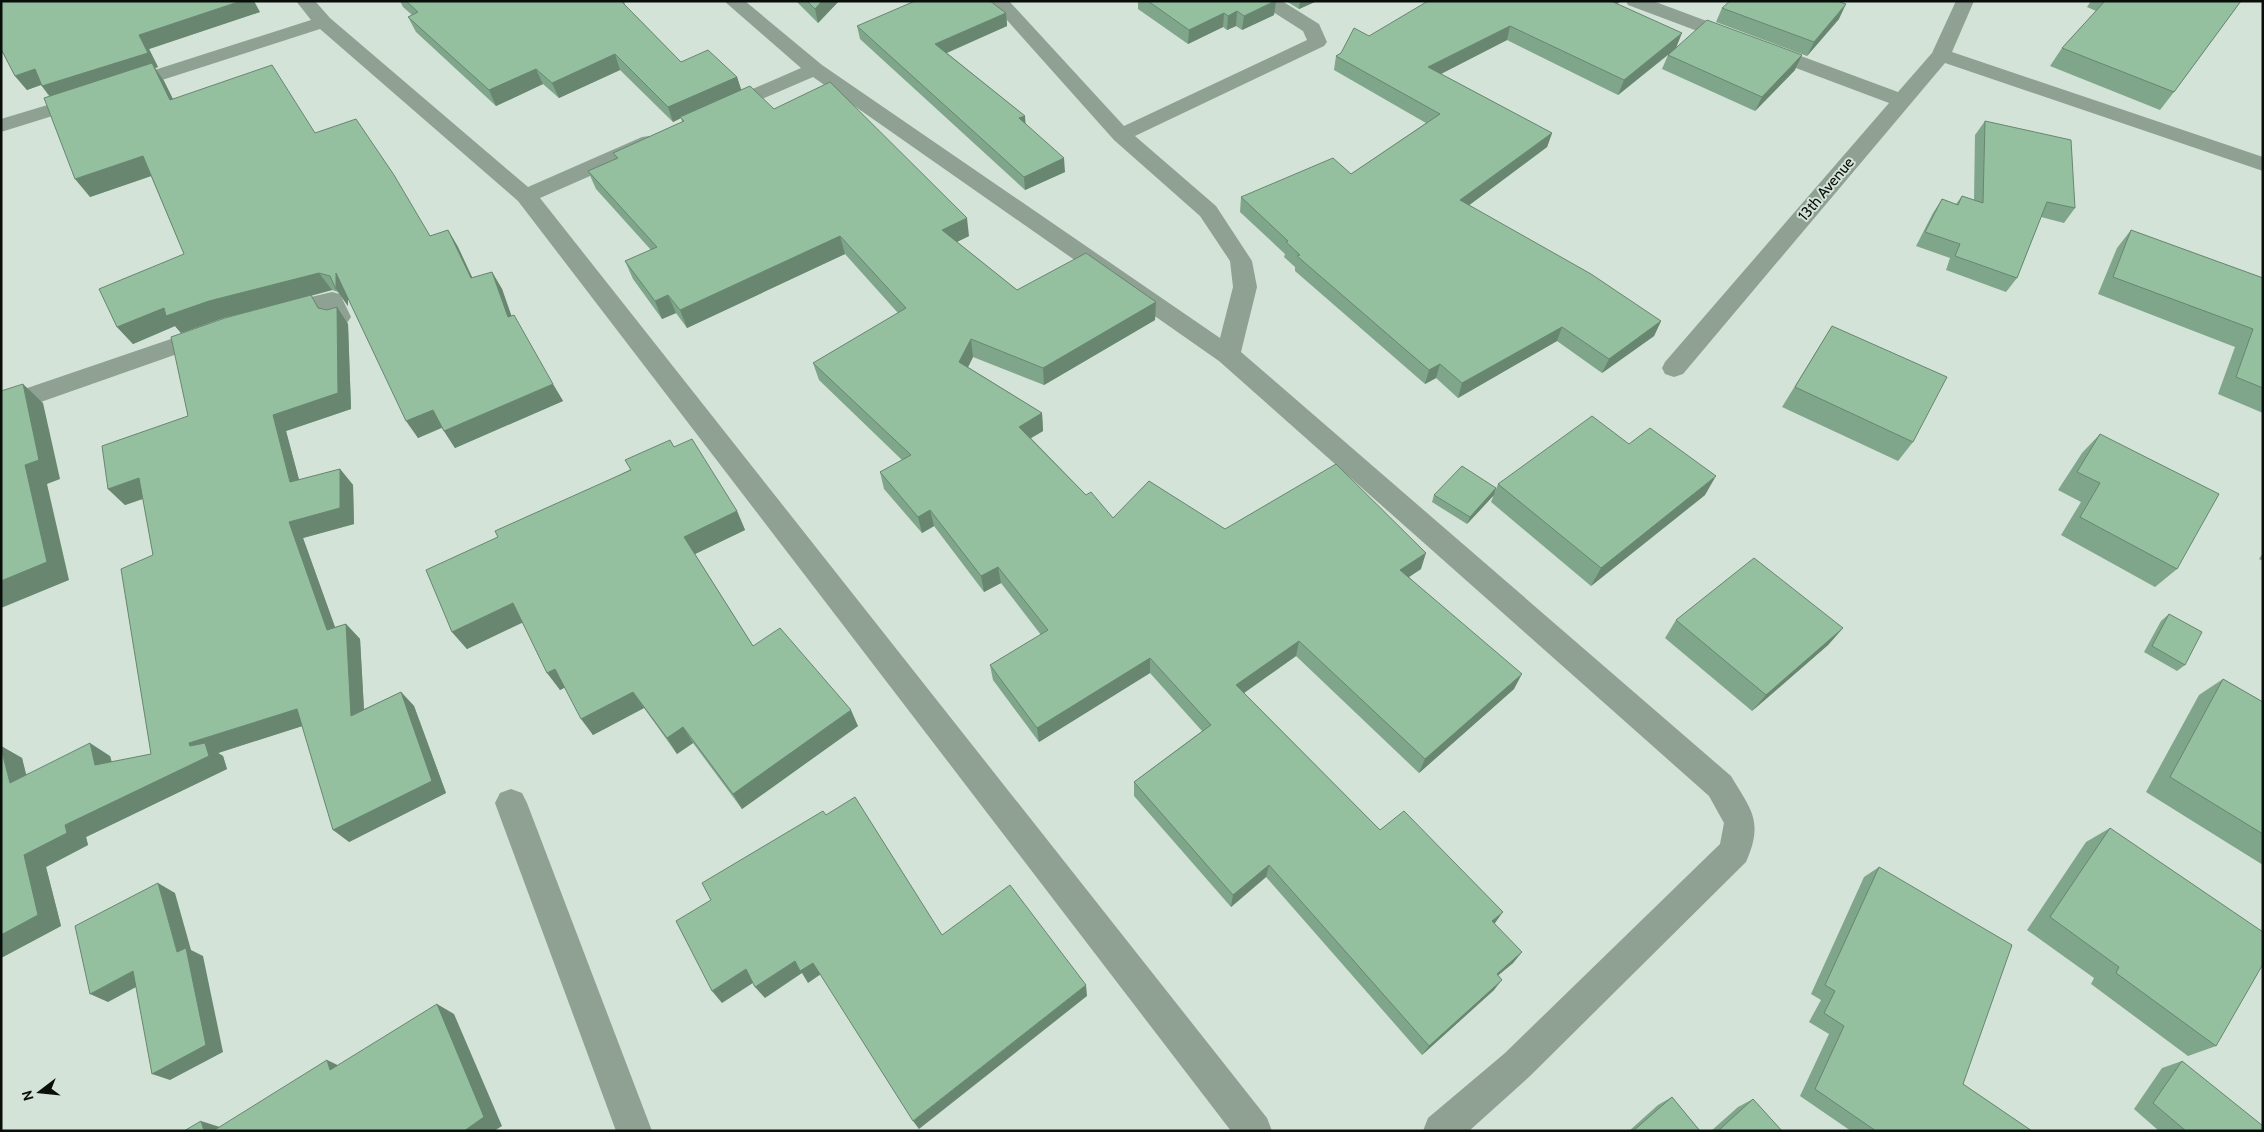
<svg xmlns="http://www.w3.org/2000/svg" width="2264" height="1132" viewBox="0 0 2264 1132" font-family="Cabin,sans-serif">
<style>
.lines{fill:none;stroke-linecap:round;stroke-linejoin:round}
.minor{fill:#8ea193;fill-rule:evenodd}
.wall{fill:#7fa58a}
.shaded-wall{fill:#688670}
.building{fill:#94c0a0;stroke:#688670}
.labels{text-anchor:middle;stroke-width:4;stroke-linejoin:round;paint-order:stroke}
.far-street-label{font-size:15px;fill:#090e0a;stroke:#d3e3d7}
</style>
<rect width="100%" height="100%" fill="#d3e3d7"/>
<g class="lines">
<!-- minor -->
<g class="minor">
<path d="M296,1H315L330,18L528,187L642,137L649,136L656,137L659,142L656,147L540,198L1267,1118L1272,1131H1231L518,201L320,29L131,90L124,92L117,90L114,86L117,82L311,20Z"/>
<path d="M724,1H745L822,65L1220,338L1233,287L1230,261L1200,216L1114,140L990,1H1009L1124,126L1307,40L1303,31L1262,5L1260,1H1282L1319,24L1327,42L1324,46L1135,136L1216,206L1252,261L1257,287L1241,352L1731,776C1751,810 1764,821 1746,862L1529,1077L1469,1131H1423L1428,1118L1505,1053L1720,844L1724,823L1709,796L1219,361L813,77L732,112L725,114L718,112L715,108L718,104L801,68Z"/>
<path d="M1626,1H1653L1898,92L1932,53L1956,1H1974L1952,52L2263,157V171L1945,63L1683,374L1674,377L1665,374L1662,368L1665,362L1889,103L1628,5Z"/>
<path d="M84,94L91,96L94,100L91,104L1,132V119Z"/>
<path d="M332,292L340,294L351,317L347,323L339,325L331,323L324,310L281,320L273,318L269,312L273,306Z"/>
<path d="M209,326L217,328L221,334L217,340L1,416V397Z"/>
<path d="M511,789L522,793L527,803L652,1131H616L495,803L500,793Z"/>
</g>
</g>
<!-- wall -->
<g class="wall">
<path d="M1,1L260,12L149,49L158,67L155,68L164,81L173,99L315,133L430,236L448,230L458,247L472,278L492,272L502,289L511,316L563,401L455,448L442,428L418,438L348,298V306L338,292L332,290L311,296L320,309L348,324L351,409L286,431L299,480L340,469L353,485L354,524L303,538L335,627L346,624L360,639L364,709L401,692L414,706L446,793L349,842L302,726L218,753L223,756L227,769L86,837L88,845L46,867L61,926L1,958V746L22,758L26,774L110,756L112,762L151,754L153,555L143,499L125,505L108,489L188,416L298,299L223,318L181,333L175,326L133,344L117,327L184,254L151,176L90,197L49,96L41,85L27,90L15,76L3,53L1,54Z"/>
<path d="M400,1H624L625,4H624L681,62L737,77L741,90L774,109L969,236L957,242L1017,290L1156,302L1155,320L1044,385L973,357L968,367L1042,413L1043,431L1031,438L1086,495L1113,518L1225,529L1421,569L1409,577L1514,689L1419,773L1296,656L1244,693L1380,830L1494,924L1522,952L1513,963L1498,975L1494,990L1422,1055L1266,877L1231,907L1134,796V782L1202,731L1150,673L1039,742L993,680L990,665L1041,635L1001,583L984,592L934,526L922,533L884,489L880,472L902,460L819,380L813,363L898,313L845,254L687,328L676,313L662,319L633,279L625,261L651,250L596,189L588,171L615,159L613,153L682,122L681,118L673,122L620,70L559,98L543,84L496,106L416,32L408,17L412,15L403,7Z"/>
<path d="M796,1H839L818,23Z"/>
<path d="M1138,1H1276L1274,15L1242,30L1236,26L1227,30L1223,27L1188,44L1138,9Z"/>
<path d="M1286,1H1317L1299,9Z"/>
<path d="M2091,1H2241L2174,92L2160,110L2050,66L2062,48L2096,11L2087,7Z"/>
<path d="M1617,4L1677,47L1795,70L1755,111L1662,69L1668,55L1618,95L1507,40L1441,74L1552,133L1547,147L1469,205L1661,321L1654,336L1602,373L1557,341L1458,398L1436,378L1425,384L1295,271V267L1284,257L1285,254L1240,212L1241,197L1351,174L1426,123L1334,70L1336,56L1369,36Z"/>
<path d="M1722,8L1839,19L1807,56L1716,22Z"/>
<path d="M1006,13L1007,26L947,53L1025,116V123L1065,172L1025,190L860,39L857,26Z"/>
<path d="M1985,121L2075,208L2064,223L2041,217L2017,278L2006,292L1946,270L1950,258L1916,246L1933,213L1942,199L1956,204L1962,196L1974,200L1975,135Z"/>
<path d="M2131,230L2263,278V413L2218,394L2235,347L2098,294L2117,248Z"/>
<path d="M1832,326L1913,442L1898,461L1782,407Z"/>
<path d="M2100,434L2177,569L2155,587L2061,535L2081,502L2058,490L2082,453Z"/>
<path d="M674,447L737,511L745,530L695,554L753,646L858,726L742,809L693,743L677,754L644,708L593,735L565,687L560,690L522,622L467,649L452,632L498,537Z"/>
<path d="M1498,484L1705,495L1591,586L1491,502Z"/>
<path d="M1496,488L1494,495L1467,524L1432,502L1434,495Z"/>
<path d="M2263,553V561L2259,559Z"/>
<path d="M2169,614L2185,665L2177,671L2144,652L2161,621Z"/>
<path d="M1676,620L1843,628L1828,645L1752,711L1665,638Z"/>
<path d="M2223,679L2263,702V865L2146,792L2199,695Z"/>
<path d="M2110,828L2216,1046L2188,1056L2091,984L2094,978L2027,930L2086,842Z"/>
<path d="M1879,867L1963,1084L2032,1131H1851L1800,1096L1829,1034L1809,1022L1821,1000L1811,994L1864,877Z"/>
<path d="M2182,1061L2263,1131H2159L2134,1109L2162,1068Z"/>
<path d="M1672,1097L1700,1131H1629L1658,1105Z"/>
<path d="M1753,1099L1782,1131H1711L1738,1107Z"/>
</g>
<!-- shaded-wall -->
<g class="shaded-wall">
<path d="M241,1H254L260,12L149,49L158,67L155,68L164,81L182,118L170,100H53L42,86L139,35Z"/>
<path d="M822,1H839L818,23L815,9Z"/>
<path d="M1276,1L1274,15L1242,30L1244,16Z"/>
<path d="M1300,1H1317L1299,9Z"/>
<path d="M1608,1H1621L1604,15Z"/>
<path d="M1846,4L1839,19L1807,56L1814,42Z"/>
<path d="M1237,11L1236,26L1227,30L1228,16Z"/>
<path d="M1006,13L1007,26L937,57L935,44Z"/>
<path d="M1224,13L1223,27L1188,44L1189,30Z"/>
<path d="M1510,26L1507,40L1425,82L1428,67Z"/>
<path d="M1682,33L1676,48L1618,95L1624,80Z"/>
<path d="M615,54L620,70L559,98L552,83Z"/>
<path d="M1802,55L1795,70L1755,111L1762,97Z"/>
<path d="M35,69L46,83L27,90L15,76Z"/>
<path d="M536,69L543,84L496,106L489,90Z"/>
<path d="M737,77L742,92L680,117L681,118L673,122L668,107Z"/>
<path d="M1025,116L1026,129L1019,118Z"/>
<path d="M1552,133L1547,147L1456,215L1460,200Z"/>
<path d="M143,156L157,174L90,197L75,179Z"/>
<path d="M1064,158L1065,172L1025,190L1024,177Z"/>
<path d="M967,218L969,236L944,248L942,230Z"/>
<path d="M448,230L458,247L481,296L471,278Z"/>
<path d="M840,236L845,254L687,328L680,310Z"/>
<path d="M492,272L502,289L518,334L508,317Z"/>
<path d="M319,273L332,290L223,318L181,333L175,326L133,344L117,327L164,308L209,301Z"/>
<path d="M336,273L348,290V306L336,289Z"/>
<path d="M668,295L676,313L662,319L655,301Z"/>
<path d="M1156,302L1155,320L1044,385L1043,368Z"/>
<path d="M337,307L348,324L351,409L286,431L304,498L290,482L273,415Z"/>
<path d="M1661,321L1654,336L1602,373L1609,359Z"/>
<path d="M1562,327L1557,341L1458,398L1462,383Z"/>
<path d="M971,339L973,357L962,379L959,362Z"/>
<path d="M1440,364L1436,378L1425,384L1429,370Z"/>
<path d="M23,384L43,403L60,479L47,484L69,580L1,608V581L25,465Z"/>
<path d="M553,384L563,401L455,448L444,431Z"/>
<path d="M433,410L445,426L418,438L406,421Z"/>
<path d="M1042,413L1043,431L1021,444L1019,427Z"/>
<path d="M340,469L353,485L354,524L303,538L341,644L327,630L289,522Z"/>
<path d="M1716,476L1705,495L1591,586L1601,568Z"/>
<path d="M139,478L156,494L125,505L108,489Z"/>
<path d="M1496,488L1494,495L1467,524L1470,517Z"/>
<path d="M930,510L934,526L922,533L918,517Z"/>
<path d="M737,511L745,530L693,555L684,537Z"/>
<path d="M1426,553L1421,569L1395,586L1400,570Z"/>
<path d="M998,567L1001,583L984,592L981,576Z"/>
<path d="M513,603L526,621L467,649L452,632Z"/>
<path d="M346,624L360,639L365,729L351,716Z"/>
<path d="M1843,628L1828,645L1752,711L1766,695Z"/>
<path d="M1299,641L1296,656L1234,700L1236,685Z"/>
<path d="M1150,658V673L1039,742L1037,728Z"/>
<path d="M555,669L568,686L560,690L547,673Z"/>
<path d="M1522,674L1514,689L1419,773L1425,759Z"/>
<path d="M401,692L414,706L446,793L349,842L333,830Z"/>
<path d="M633,692L644,708L593,735L581,719Z"/>
<path d="M297,709L312,723L218,753L223,756L227,769L86,837L88,845L46,867L61,926L1,958V935L24,855L65,825L190,746L189,743Z"/>
<path d="M851,710L858,726L742,809L733,794Z"/>
<path d="M683,727L693,743L677,754L667,738Z"/>
<path d="M90,743L110,756L115,778L95,765Z"/>
<path d="M1,746L22,758L31,795L10,783Z"/>
<path d="M1269,865L1266,877L1231,907L1233,895Z"/>
<path d="M158,883L175,893L191,950L203,956L223,1052L170,1080L152,1074L177,952Z"/>
<path d="M1503,912L1495,923L1484,933L1492,921Z"/>
<path d="M1522,952L1513,963L1488,984L1497,974Z"/>
<path d="M795,961L813,963L821,974L808,983L802,973L765,998L755,987Z"/>
<path d="M746,969L756,981L722,1003L712,991Z"/>
<path d="M133,971L151,979L108,1002L90,994Z"/>
<path d="M1502,980L1494,990L1422,1055L1429,1046Z"/>
<path d="M1086,985L1087,996L919,1129L913,1121Z"/>
<path d="M437,1004L454,1014L502,1126L494,1131H464Z"/>
<path d="M327,1060L348,1070H330Z"/>
<path d="M201,1121L226,1129V1131H204Z"/>
</g>
<!-- building -->
<g class="building">
<path d="M1,1H241L139,35L148,53L42,86L35,69L15,76L1,49Z"/>
<path d="M406,1H621L681,62L708,50L737,77L668,107L615,54L552,83L536,69L489,90L408,17L418,12Z"/>
<path d="M807,1H822L815,9Z"/>
<path d="M915,1H990L1006,13L935,44L1025,116L1019,118L1064,158L1024,177L857,26Z"/>
<path d="M1148,1H1275L1244,16L1237,11L1228,16L1224,13L1189,30Z"/>
<path d="M1428,1H1611L1682,33L1624,80L1510,26L1428,67L1552,133L1460,200L1591,274L1661,321L1609,359L1562,327L1462,383L1440,364L1429,370L1297,256L1300,255L1286,242L1288,241L1241,197L1333,158L1351,174L1440,114L1336,56L1341,53L1354,28L1369,36Z"/>
<path d="M1730,1H1837L1846,4L1814,42L1722,8Z"/>
<path d="M2105,1H2241L2174,92L2062,48Z"/>
<path d="M1707,20L1802,55L1762,97L1668,55Z"/>
<path d="M152,63L170,100L272,65L315,133L356,119L394,175L430,236L448,230L471,278L492,272L508,317L514,315L553,384L444,431L433,410L406,421L336,273V289L330,276L319,273L209,301L166,316L164,308L117,327L99,289L184,254L143,156L75,179L44,98Z"/>
<path d="M830,82L967,218L942,230L1017,290L1086,253L1156,302L1043,368L971,339L959,362L1042,413L1019,427L1086,495L1091,492L1113,518L1149,481L1225,529L1336,464L1426,553L1400,570L1522,674L1425,759L1299,641L1236,685L1380,830L1404,811L1503,912L1492,921L1522,952L1497,974L1502,980L1429,1046L1269,865L1233,895L1134,782L1211,725L1150,658L1037,728L990,665L1048,630L998,567L981,576L930,510L918,517L880,472L911,455L813,363L906,308L840,236L680,310L668,295L655,301L625,261L657,247L588,171L618,158L613,153L684,121L680,117L750,86L774,109Z"/>
<path d="M1985,121L2071,140L2075,208L2047,202L2017,278L1955,256L1960,244L1925,232L1942,199L1958,205L1962,196L1983,203Z"/>
<path d="M2131,230L2263,278V388L2236,377L2253,329L2113,277Z"/>
<path d="M311,295L318,308L327,310L337,307L338,393L273,415L290,482L340,469V508L289,522L327,630L346,624L351,716L401,692L432,781L333,830L297,709L189,743L190,746L205,743L209,756L65,825L67,833L24,855L38,915L1,935V748L10,783L90,743L95,765L151,754L121,569L153,555L139,478L108,489L102,446L188,416L171,337L225,318Z"/>
<path d="M1832,326L1947,377L1913,442L1795,387Z"/>
<path d="M23,384L39,460L25,465L47,562L1,581V391Z"/>
<path d="M1592,416L1629,444L1650,428L1716,476L1601,568L1498,484Z"/>
<path d="M2100,434L2219,494L2177,569L2080,517L2100,483L2077,472Z"/>
<path d="M692,439L737,511L684,537L753,646L780,628L851,710L733,794L683,727L667,738L633,692L581,719L555,669L547,673L513,603L452,632L426,570L498,537L495,531L631,470L625,460L670,440L674,447Z"/>
<path d="M1462,466L1496,488L1470,517L1434,495Z"/>
<path d="M1754,558L1843,628L1766,695L1676,620Z"/>
<path d="M2169,614L2202,632L2185,665L2152,646Z"/>
<path d="M2223,679L2263,702V834L2170,777Z"/>
<path d="M855,797L942,935L1010,885L1086,985L913,1121L813,963L800,971L795,961L755,987L746,969L712,991L676,921L711,900L702,883L823,811L826,815Z"/>
<path d="M2110,828L2263,932V964L2216,1046L2116,973L2119,967L2050,917Z"/>
<path d="M1879,867L2012,945L1963,1084L2032,1131H1876L1815,1089L1844,1026L1824,1013L1835,991L1825,985Z"/>
<path d="M158,883L177,952L186,948L206,1045L152,1074L133,971L90,994L75,926Z"/>
<path d="M437,1004L484,1117L464,1131H213L327,1060L330,1070Z"/>
<path d="M2182,1061L2263,1126V1131H2186L2153,1103Z"/>
<path d="M1672,1097L1700,1131H1633Z"/>
<path d="M1753,1099L1782,1131H1718Z"/>
<path d="M201,1121L204,1131H184Z"/>
</g>
<g class="labels">
<!-- far-street labels -->
<g class="far-street-label">
<text transform="translate(1826 189) rotate(-50)" y="5">13th Avenue</text>
</g>
</g>
<!-- border -->
<rect width="2264" height="1132" fill="none" stroke="#090e0a" stroke-width="5"/>
<!-- north arrow -->
<g transform="translate(40 1092) rotate(254)" stroke="#d3e3d7" stroke-width="4" paint-order="stroke">
<path d="M0-4L9 19L0 12L-9 19Z" fill="#090e0a"/>
<text y="-8" font-size="14" font-weight="bold" text-anchor="middle" fill="#090e0a">N</text>
</g>
</svg>
